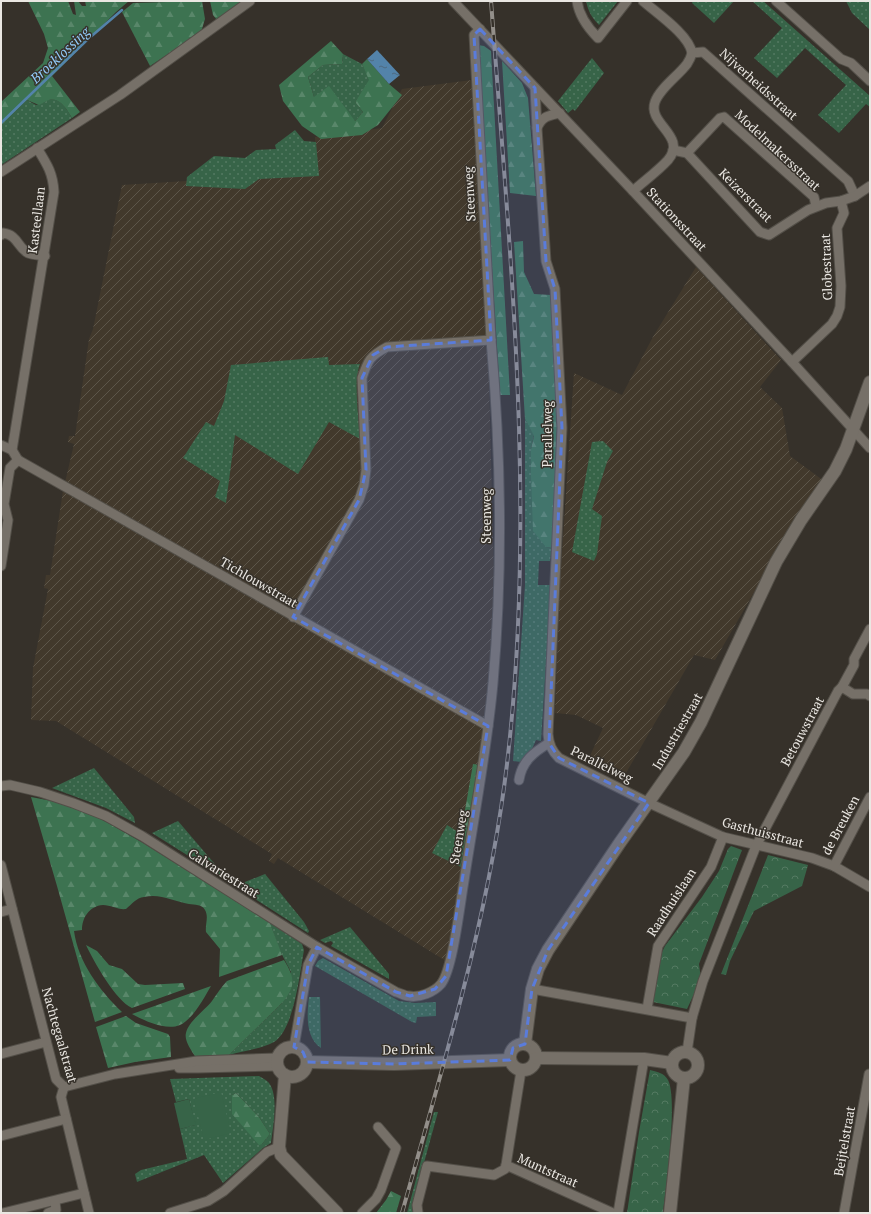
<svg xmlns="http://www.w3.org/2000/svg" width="871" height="1214" viewBox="0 0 871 1214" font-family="'PT Serif',serif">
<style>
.industrial{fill:url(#industrial-furrows)}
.grass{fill:url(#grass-dots);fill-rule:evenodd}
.forest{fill:url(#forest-firs)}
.park{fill:url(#park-crowns)}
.pitch{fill:#376448}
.water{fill:url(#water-ripples)}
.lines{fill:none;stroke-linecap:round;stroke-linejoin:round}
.stream{stroke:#5383aa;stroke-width:2.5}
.street-casing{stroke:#534f48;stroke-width:11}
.secondary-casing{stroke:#534f48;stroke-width:14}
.street{stroke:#767068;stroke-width:9}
.secondary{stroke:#767068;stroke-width:12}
.rail-casing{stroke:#938f8a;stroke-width:4}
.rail{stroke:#36312a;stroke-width:2.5;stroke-dasharray:8;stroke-linecap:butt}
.marked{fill:#5a7cdb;fill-opacity:0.2;stroke:#5a7cdb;stroke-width:3;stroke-dasharray:8 5;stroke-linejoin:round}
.labels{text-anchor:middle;stroke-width:3;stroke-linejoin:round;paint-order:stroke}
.street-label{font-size:13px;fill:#eae7e2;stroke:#36312a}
.water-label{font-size:14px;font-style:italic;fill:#91c9f7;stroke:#36312a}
</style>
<defs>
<pattern id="industrial-furrows" width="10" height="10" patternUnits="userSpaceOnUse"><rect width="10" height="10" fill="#42392c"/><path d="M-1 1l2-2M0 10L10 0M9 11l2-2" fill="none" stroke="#5d564a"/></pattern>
<pattern id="grass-dots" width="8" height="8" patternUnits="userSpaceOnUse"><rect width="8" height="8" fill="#376448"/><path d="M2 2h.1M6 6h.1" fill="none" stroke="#547a62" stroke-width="1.8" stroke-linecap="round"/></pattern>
<pattern id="forest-firs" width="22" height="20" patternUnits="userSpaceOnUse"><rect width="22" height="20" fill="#3d7351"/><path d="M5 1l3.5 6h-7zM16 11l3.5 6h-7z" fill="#59876a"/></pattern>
<pattern id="park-crowns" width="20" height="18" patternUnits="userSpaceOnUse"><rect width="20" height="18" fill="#376448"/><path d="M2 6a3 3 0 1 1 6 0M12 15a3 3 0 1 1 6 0" fill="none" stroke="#547a62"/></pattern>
<pattern id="water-ripples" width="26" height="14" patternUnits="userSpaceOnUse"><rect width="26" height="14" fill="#5383aa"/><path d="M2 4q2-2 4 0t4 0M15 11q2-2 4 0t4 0" fill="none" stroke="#4e6a81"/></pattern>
</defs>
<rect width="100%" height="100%" fill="#36312a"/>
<!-- industrial -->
<g class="industrial">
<path d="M472,80L487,302L496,657L446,961L278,858L274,864L269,861L272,854L56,721L31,720L33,668L48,589L44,588L46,575H50L63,491L74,444L68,442L69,436H75L89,339L93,329L122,185L316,173L315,137L382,128L402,89Z"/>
<path d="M696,267L781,360L760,387L782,408L790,456L824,481L798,516L715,660L694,655L622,780L587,762L603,728L576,715L555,713L560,583L574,373L622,395L654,335Z"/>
</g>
<!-- grass -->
<g class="grass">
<path d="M586,1H618L599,25C592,18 588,11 586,1Z"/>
<path d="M693,1H734L714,23L692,3Z"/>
<path d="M752,1H763L870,96V107L866,104L839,133L818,115L846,85L805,48L777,78L754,58L782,28Z"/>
<path d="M846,1H870V30L852,13Z"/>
<path d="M343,54L362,64L370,80L355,102L363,112L355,121L314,97L308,77L323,65L342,64Z"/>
<path d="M592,58L604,73L575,111L573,109L568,113L558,101Z"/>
<path d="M27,100L36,105C41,104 44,102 48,100C60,96 67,110 72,118L1,165V126Z"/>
<path d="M295,130L304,141L316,142L319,176L259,179L245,189L186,186L187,177L214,156L245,158L256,150L276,149L275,145Z"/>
<path d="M328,357L329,365L360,364C353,381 359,419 360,439L329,422L298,474L235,435L226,503L215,497L220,481L183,458L206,422L214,426L224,401L231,365Z"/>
<path d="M525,419L534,435L531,449L546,547L552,548L550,561H539L538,585H551L541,741L536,740L532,749L521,762L513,761L525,585Z"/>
<path d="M603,441L613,451L607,462L592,509L602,516L597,554L594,561L572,552L592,442Z"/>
<path d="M94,768L134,817L135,823L106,808L52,788Z"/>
<path d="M178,821L219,869L222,877L152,833Z"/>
<path d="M447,825L466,837L463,868L432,853Z"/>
<path d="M265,874L304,922L309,931L308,933L235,886Z"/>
<path d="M270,923L302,944L304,950C300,972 294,1030 274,1042C261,1049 243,1051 229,1055L282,1003L291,972L279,949Z"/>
<path d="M350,927L389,974V979L331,946L333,943L331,941L325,943L320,940Z"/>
<path d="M323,958L399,1001L415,1003L436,1002V1016L417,1017L416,1023L412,1022L315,966L318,961Z"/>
<path d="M309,997H320L321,1048C305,1038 307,1013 309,997Z"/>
<path d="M259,1076C262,1078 267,1080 269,1083C279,1096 273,1127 271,1143L263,1148L223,1183L204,1155L137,1182L135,1174L141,1170L187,1159L180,1129L195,1125L189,1099L176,1102L170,1079ZM236,1093L259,1117L270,1134L262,1144L232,1095Z"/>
<path d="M434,1112H438L414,1199V1213H407Z"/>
</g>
<!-- forest -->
<g class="forest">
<path d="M28,1H68L73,14L76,15L74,1H78L82,6H86L85,1H129L116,12L52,76L80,112L72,118C67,110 59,95 47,101C44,102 42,104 39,105L27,100L1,126V102L43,63L48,48L44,34Z"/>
<path d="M202,1L205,19L201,32L150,66L122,12L133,3Z"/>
<path d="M210,1H244L217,20L213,15Z"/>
<path d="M331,41L343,54L342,64L323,65L308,77L314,97L329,86L355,121L363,112L355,102L369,80L362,64L367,59L389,84L402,95L378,125L362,135L321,139L302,126L283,101L279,85Z"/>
<path d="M478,45L484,46L491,51L510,395H500Z"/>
<path d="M502,61L522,83L528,98L536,196L510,193Z"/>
<path d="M523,241L524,272L534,294L551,295L557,427L552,548L546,547L533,531L531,475V449L534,436L525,419L514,242Z"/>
<path d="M473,764L479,765L466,837L461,833Z"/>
<path d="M31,797L52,801L87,812L108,823L143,843L194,875L270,923L282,955L219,977L220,949L206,932C205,924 209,917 205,910C202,904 195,905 189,904C173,901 160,893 144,897C136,898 132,904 126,909C118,910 111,905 103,905C89,906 82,918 82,930L74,931C78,962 100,991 122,1012L95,1022L57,886Z"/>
<path d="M86,945L97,951L109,965L122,969L138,984L145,985L183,983L185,989L132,1008C116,1001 94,962 86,945Z"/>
<path d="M284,960C295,978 296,986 282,1003L229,1055L195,1056C191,1050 184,1040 186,1033C188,1022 205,1010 212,1001C217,994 221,987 227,981Z"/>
<path d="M211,986C204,998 193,1019 180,1025C166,1031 145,1021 132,1014Z"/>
<path d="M126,1016L136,1023L168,1034L170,1037L171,1057L135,1062L108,1068L96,1027Z"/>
<path d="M236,1093L259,1117L270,1134L262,1144L259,1145L232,1114V1095Z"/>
<path d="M391,1191L401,1196L396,1213H376L386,1200Z"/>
</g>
<!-- park -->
<g class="park">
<path d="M731,846L742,850L699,964L701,979L687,1009L653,1002L661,954L665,946L702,897L719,871L728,849Z"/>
<path d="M768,855L808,865L802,886L754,911L730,961L726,975L721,974Z"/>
<path d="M650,1070C658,1072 664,1073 668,1080C678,1099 666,1189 663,1213H627L639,1132Z"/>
</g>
<!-- pitch -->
<g class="pitch">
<path d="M221,1092L231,1133L204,1140L194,1099Z"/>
<path d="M189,1099L196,1125L180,1129L174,1103Z"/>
</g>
<!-- water -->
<path class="water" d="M377,50L400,75L389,84L367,59Z"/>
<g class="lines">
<!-- stream -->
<path class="stream" d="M1,123L87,40L122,10"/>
<defs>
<g id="street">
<path d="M453,1L633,191L792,362L870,448"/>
<path d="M577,1C579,16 588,28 598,38L627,1"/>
<path d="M643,1C658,14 689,35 692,53L703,52L848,181L855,196"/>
<path d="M776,1L841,59L851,63L870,81"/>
<path d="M535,88L537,128"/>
<path d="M560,113C548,116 542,116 537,128L546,261L555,289L562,428L548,734C549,745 552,751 559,758L649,803L723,837L812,858L834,866L870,887"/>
<path d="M673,150L687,153L760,232L769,235L808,210L826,203L841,201L855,196L870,186"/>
<path d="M687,153L720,118L724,117L814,197L816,206"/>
<path d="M1,172L120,95L250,1"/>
<path d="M633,191C644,181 658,171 668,160C688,136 647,124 655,102C660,88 678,76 687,64C689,61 691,57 692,53"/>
<path d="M1,235L3,233C18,235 17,247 28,253C33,255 39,255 45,256"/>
<path d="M792,362L832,324L837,316L840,307L841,286L837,228L844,213L841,201"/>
<path d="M1,445L12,450"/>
<path d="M18,460L488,726"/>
<path d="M18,460L12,450L54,192C53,173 47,164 37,148"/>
<path d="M1,566L8,520L4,504L10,468L18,460"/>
<path d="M293,617L359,500L364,485L366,470L362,378C368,360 370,356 387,347L491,340"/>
<path d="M842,687L853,694H867L870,696"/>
<path d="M519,780C522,761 534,752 549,743"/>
<path d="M1,786L10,785L40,792L73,803L106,816L142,836L317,947L396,992C400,993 405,996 409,996C420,998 434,992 441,984C453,969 460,903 464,881C474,816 487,750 493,683C503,569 501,454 491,340L474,35L480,29"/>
<path d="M1,865L56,1079L64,1087"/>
<path d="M834,866L870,797"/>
<path d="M1,912L12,909"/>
<path d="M532,989L692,1018"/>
<path d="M647,1009L658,946L711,867L723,837"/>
<path d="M294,1047L308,965L317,947"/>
<path d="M687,1052L692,1018L703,981L756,846L838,691L842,687L854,665V659L870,629"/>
<path d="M1,1054L46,1042"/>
<path d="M179,1068H198L277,1066"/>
<path d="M64,1087L115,1074L197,1061L277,1058"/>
<path d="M64,1087L61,1097L89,1213"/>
<path d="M1,1136L66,1119"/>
<path d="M506,1165L521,1071"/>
<path d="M3,1213L84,1193"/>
<path d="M48,1213L56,1210L55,1201"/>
<path d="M170,1213L208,1201L224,1191L267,1152L279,1147"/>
<path d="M362,1213L376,1199L381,1190L396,1148L378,1127"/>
<path d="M418,1213L417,1205L427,1166L494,1175L505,1169L506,1165L613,1213"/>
<path d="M618,1213L644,1059"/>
<path d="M844,1213L869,1074"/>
</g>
<g id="secondary">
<circle cx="523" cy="1057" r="13"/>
<path d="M525,1044L532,989L538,969L548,950L619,844L684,752L701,722L776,562L801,520L835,471L846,449L870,382"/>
<circle cx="292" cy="1062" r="15"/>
<circle cx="685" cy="1065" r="13"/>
<path d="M536,1058L644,1059L672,1063"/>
<path d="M307,1062L394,1064L510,1060"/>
<path d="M285,1075L279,1147L281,1155L337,1213"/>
<path d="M670,1213L684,1078"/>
</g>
</defs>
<!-- street casing -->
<use href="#street" class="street-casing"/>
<!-- secondary casing -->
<use href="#secondary" class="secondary-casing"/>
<!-- street -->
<use href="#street" class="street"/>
<!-- secondary -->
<use href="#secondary" class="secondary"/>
<defs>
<path id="rail" d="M402,1213C443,1065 489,917 507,764C537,510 510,255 491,1"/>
</defs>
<!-- rail casing -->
<use href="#rail" class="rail-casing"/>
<!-- rail -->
<use href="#rail" class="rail"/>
</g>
<!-- marked area -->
<path class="marked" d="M480,29L535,88L546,261L555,289L562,428L549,743L559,758L649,803L548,950L532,989L525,1044L513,1048L510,1060L394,1064L307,1062L303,1052L294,1047L308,965L317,947L396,992L410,996L435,989L446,976L488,726L293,617L359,500L366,470L362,378L373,355L387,347L491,340L474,35Z"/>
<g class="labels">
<!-- street labels -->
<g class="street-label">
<text transform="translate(759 84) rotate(42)" y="5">Nijverheidsstraat</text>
<text transform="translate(778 150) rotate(43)" y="5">Modelmakersstraat</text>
<text transform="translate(469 194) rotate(-93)" y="5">Steenweg</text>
<text transform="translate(746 195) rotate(45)" y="5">Keizerstraat</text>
<text transform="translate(677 219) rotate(47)" y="5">Stationsstraat</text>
<text transform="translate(36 220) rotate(-83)" y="5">Kasteellaan</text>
<text transform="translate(826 267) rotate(-92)" y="5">Globestraat</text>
<text transform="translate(547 434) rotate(-90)" y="5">Parallelweg</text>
<text transform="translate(486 516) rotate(-90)" y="5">Steenweg</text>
<text transform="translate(259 582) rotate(30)" y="5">Tichlouwstraat</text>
<text transform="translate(677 731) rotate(-60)" y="5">Industriestraat</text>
<text transform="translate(802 731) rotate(-62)" y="5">Betouwstraat</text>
<text transform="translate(602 764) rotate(26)" y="5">Parallelweg</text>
<text transform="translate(840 825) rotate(-62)" y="5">de Breuken</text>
<text transform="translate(763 832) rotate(15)" y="5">Gasthuisstraat</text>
<text transform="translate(458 837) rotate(-81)" y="5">Steenweg</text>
<text transform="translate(224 873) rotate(32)" y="5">Calvariestraat</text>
<text transform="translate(671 902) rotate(-57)" y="5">Raadhuislaan</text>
<text transform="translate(60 1035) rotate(74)" y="5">Nachtegaalstraat</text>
<text transform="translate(408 1049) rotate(-1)" y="5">De Drink</text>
<text transform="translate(844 1141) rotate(-80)" y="5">Beijtelstraat</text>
<text transform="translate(548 1170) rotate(24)" y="5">Muntstraat</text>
</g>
<!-- water labels -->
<g class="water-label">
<text transform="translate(60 55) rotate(-43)" y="5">Broeklossing</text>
</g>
</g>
<!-- border -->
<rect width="871" height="1214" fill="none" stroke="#eae7e2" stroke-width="4"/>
</svg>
